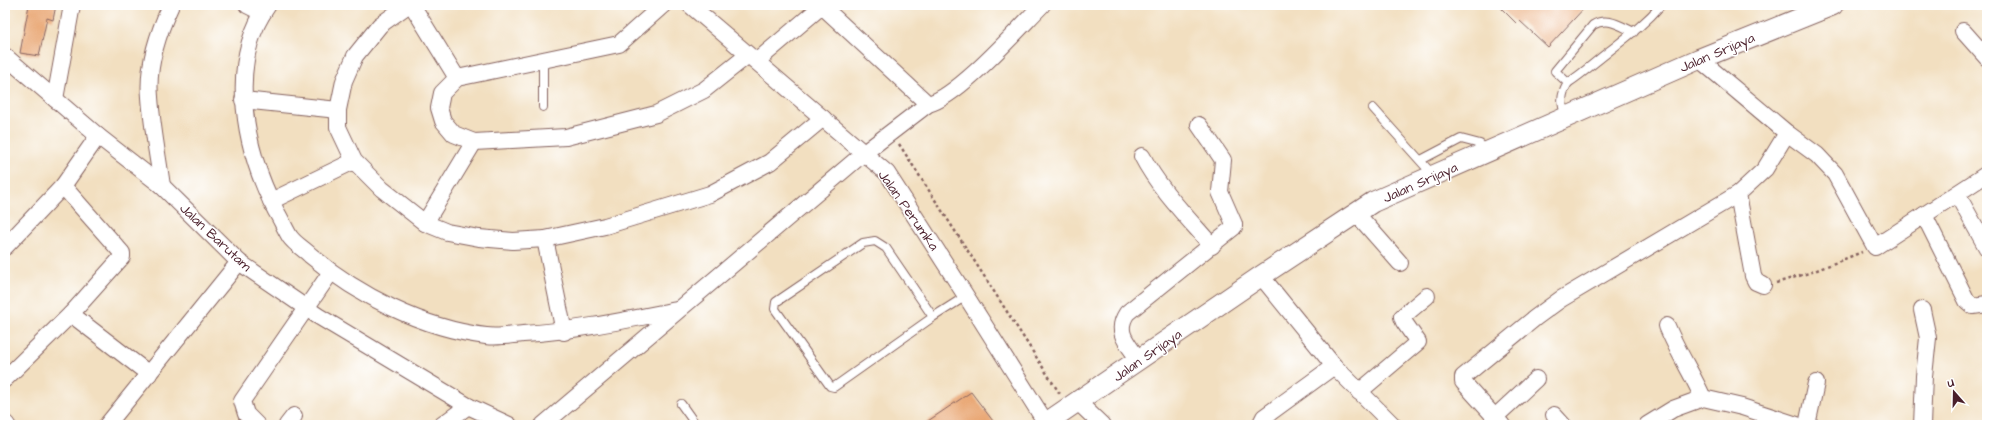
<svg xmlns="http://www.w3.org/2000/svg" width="1992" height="430" viewBox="0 0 1992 430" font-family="'Architects Daughter',sans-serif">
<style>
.building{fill:#e9a775}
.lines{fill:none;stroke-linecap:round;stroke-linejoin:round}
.service-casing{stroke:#85625f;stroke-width:10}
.minor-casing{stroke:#85625f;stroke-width:18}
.tertiary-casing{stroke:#85625f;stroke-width:22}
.path{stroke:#85625f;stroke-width:2.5;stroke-dasharray:3 3;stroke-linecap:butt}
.service{stroke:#fff;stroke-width:8}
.minor{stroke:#fff;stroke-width:16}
.tertiary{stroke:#fff;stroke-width:20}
.labels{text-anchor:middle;stroke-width:3;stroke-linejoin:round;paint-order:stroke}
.street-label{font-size:14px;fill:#4a1f2b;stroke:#fff}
</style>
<rect width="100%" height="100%" fill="#fff"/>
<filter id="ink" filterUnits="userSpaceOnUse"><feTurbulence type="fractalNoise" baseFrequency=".025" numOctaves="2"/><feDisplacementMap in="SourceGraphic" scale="8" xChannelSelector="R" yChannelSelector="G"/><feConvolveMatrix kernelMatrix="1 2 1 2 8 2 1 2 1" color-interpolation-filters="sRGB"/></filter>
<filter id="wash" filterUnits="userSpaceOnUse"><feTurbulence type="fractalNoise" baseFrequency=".012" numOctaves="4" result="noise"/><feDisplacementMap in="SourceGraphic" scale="16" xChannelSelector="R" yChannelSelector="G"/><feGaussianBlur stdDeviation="0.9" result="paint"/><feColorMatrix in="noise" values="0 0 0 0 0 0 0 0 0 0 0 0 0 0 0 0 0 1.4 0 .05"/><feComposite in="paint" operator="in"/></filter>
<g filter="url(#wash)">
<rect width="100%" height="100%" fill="#f2dfc0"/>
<g id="blocks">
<!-- building -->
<g class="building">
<path d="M29,5H56L53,20L47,18L39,56L20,53Z"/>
<path d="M1498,5H1587L1548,47L1520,21L1517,24Z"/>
<path d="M971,392L996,425H922Z"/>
</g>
</g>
</g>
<g filter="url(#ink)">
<use href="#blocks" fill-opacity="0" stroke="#85625f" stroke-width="1"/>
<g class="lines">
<defs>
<g id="service">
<path d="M1634,32C1620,26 1607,16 1593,25L1555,71L1568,83C1582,74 1594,63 1608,52C1627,37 1645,24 1661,5"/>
<path d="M543,61V107"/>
<path d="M1373,108L1433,175"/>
<path d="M1566,117C1561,103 1560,96 1568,83"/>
<path d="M1421,160L1461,139L1480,144L1485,153"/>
<path d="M933,317L886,248L875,241L863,243L776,302L775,309L830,386L834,387L933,317L966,296"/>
<path d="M681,404L696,425"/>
</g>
<g id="minor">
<path d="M247,5L263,13"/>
<path d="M268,5C226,64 245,151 276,211C281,219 285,229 290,237C295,244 304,249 310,255C359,296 422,328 486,336C498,338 511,335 523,334C575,331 626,320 677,310"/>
<path d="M408,5L380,25L355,56L344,81L338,110V127L354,161L382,189L425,223L447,232L479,238L513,241L545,239L605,226L710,194L770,162L823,118"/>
<path d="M412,5L457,78"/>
<path d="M663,5L619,44L457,78L442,93L439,108L443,121L454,134L474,142L566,137L656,114L704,90L748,55"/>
<path d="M690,5L887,173L966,296L1046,423"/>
<path d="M822,6L928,104"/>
<path d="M1963,31L1987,58"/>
<path d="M5,56L98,136L162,186L239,262L318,316L468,406L509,425"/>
<path d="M1699,59L1787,133L1765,169L1738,194L1753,276L1756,282L1763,285"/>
<path d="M757,61L823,5"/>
<path d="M55,99L72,5"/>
<path d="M243,100L338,110"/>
<path d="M1787,133L1817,155L1835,174L1875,247L1987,174"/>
<path d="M1142,156C1159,189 1188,218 1212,246"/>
<path d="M162,186C158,157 152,127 150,97C147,66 158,33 171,5"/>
<path d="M1957,194L1987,248"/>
<path d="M271,201L354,161"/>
<path d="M1356,213L1400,263"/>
<path d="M1924,215L1967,301L1973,306L1987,304"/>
<path d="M425,223L474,142"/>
<path d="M545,239L564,332"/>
<path d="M5,247L63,186L98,136"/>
<path d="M1261,276L1334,366L1393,425"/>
<path d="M71,314L149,374"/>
<path d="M1667,326C1677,351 1692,373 1703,398"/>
<path d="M1139,360C1128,344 1114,332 1127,313L1234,227V224L1220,192L1223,160L1199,125"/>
<path d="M5,379L71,314L122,257V253L63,186"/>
<path d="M1359,392L1418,342L1404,322L1402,317L1427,296"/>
<path d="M1078,402L1102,425"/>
<path d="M1554,415L1563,425"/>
<path d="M1495,417L1536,379"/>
<path d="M5,423L7,425"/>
<path d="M107,425L239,262"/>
<path d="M257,425L246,414L242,401L331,272"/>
<path d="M287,425L294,416"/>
<path d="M442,425L468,406"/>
<path d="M543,425L864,153L928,104C958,97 1018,29 1042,5"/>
<path d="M1260,425L1264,417L1334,366"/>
<path d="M1502,425L1463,382V377L1535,318L1561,299L1738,194"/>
<path d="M1647,425L1673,409L1703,398L1742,407L1797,425"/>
<path d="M1807,425L1816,383"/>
<path d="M1922,425L1924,376L1928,338L1922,310"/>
</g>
<path id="tertiary" d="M1043,425L1261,276L1373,202L1699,59L1833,5"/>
</defs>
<!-- service casing -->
<use href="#service" class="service-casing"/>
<!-- minor casing -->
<use href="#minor" class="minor-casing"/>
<!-- tertiary casing -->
<use href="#tertiary" class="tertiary-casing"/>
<!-- path -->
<g class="path">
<path d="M899,144L1060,394"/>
<path d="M1776,283L1812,272L1862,252"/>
</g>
<!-- service -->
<use href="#service" class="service"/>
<!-- minor -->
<use href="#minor" class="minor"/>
<!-- tertiary -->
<use href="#tertiary" class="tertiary"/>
</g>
</g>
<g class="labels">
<!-- street labels -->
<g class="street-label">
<text transform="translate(1717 52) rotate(-23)" y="5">Jalan Srijaya</text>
<text transform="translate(1420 182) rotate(-24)" y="5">Jalan Srijaya</text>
<text transform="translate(909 210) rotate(55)" y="5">Jalan Perumka</text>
<text transform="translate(216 237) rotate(43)" y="5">Jalan Barutam</text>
<text transform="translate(1147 355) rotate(-35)" y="5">Jalan Srijaya</text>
</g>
</g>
<!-- margin -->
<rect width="1992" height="430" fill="none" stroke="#fff" stroke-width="20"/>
<!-- north arrow -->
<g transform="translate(1954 392) rotate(340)" stroke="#ffffff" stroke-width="3" paint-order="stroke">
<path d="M0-3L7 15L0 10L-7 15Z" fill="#4a1f2b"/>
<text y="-6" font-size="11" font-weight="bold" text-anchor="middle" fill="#4a1f2b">U</text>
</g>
</svg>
